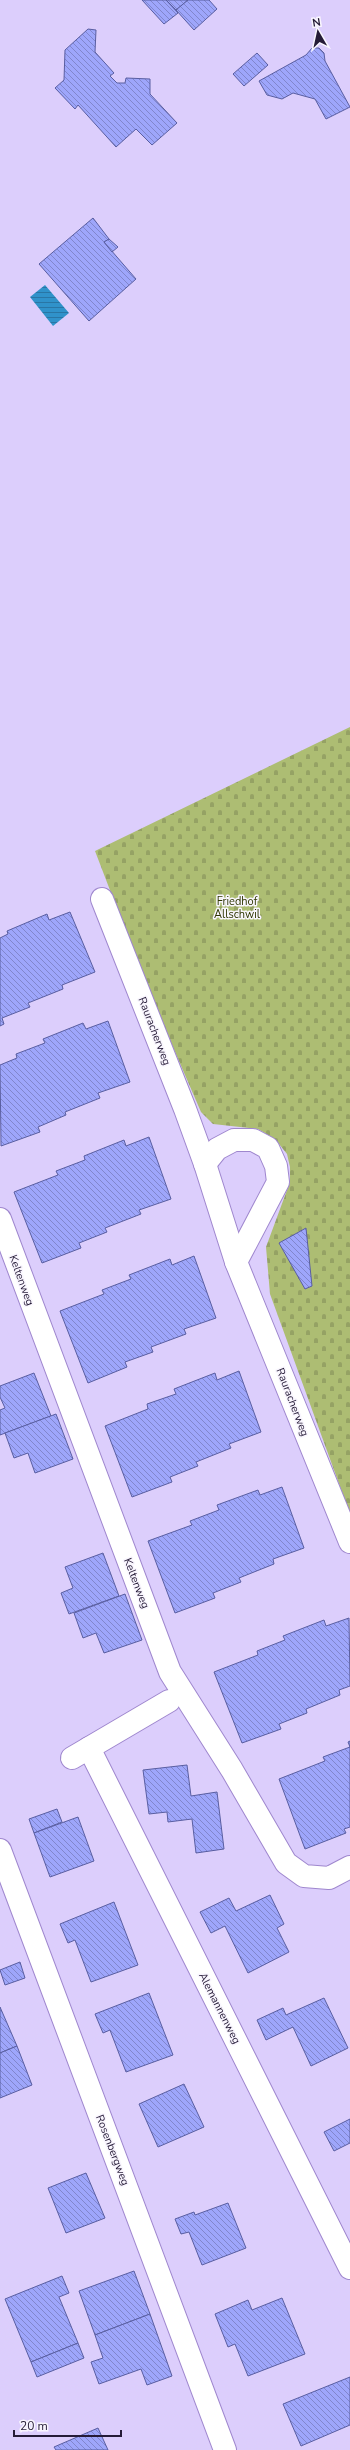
<svg xmlns="http://www.w3.org/2000/svg" width="350" height="2450" viewBox="0 0 350 2450" font-family="'Nunito Sans',sans-serif">
<style>
.cemetery{fill:url(#cemetery-stones)}
.water{fill:url(#water-rules)}
.building{fill:url(#building-back-hatch);stroke:#595ea1}
.lines{fill:none;stroke-linecap:round;stroke-linejoin:round}
.minor-casing{stroke:#9f87ce;stroke-width:24}
.minor{stroke:#fff;stroke-width:22}
.labels{text-anchor:middle;stroke-width:3;stroke-linejoin:round;paint-order:stroke}
.park-label{font-size:11px;fill:#2e3601;stroke:#f9f6fe}
.street-label{font-size:11px;fill:#251b37;stroke:#f9f6fe}
</style>
<defs>
<pattern id="cemetery-stones" width="16" height="16" patternUnits="userSpaceOnUse"><rect width="16" height="16" fill="#adbd73"/><path d="M2 7V4a2 2 0 0 1 4 0v3zM10 15v-3a2 2 0 0 1 4 0v3z" fill="#95a264"/></pattern>
<pattern id="water-rules" width="6" height="5" patternUnits="userSpaceOnUse"><rect width="6" height="5" fill="#3092ca"/><path d="M0 2.5h6" fill="none" stroke="#2976a5"/></pattern>
<pattern id="building-back-hatch" width="6" height="6" patternUnits="userSpaceOnUse"><rect width="6" height="6" fill="#9ea6fb"/><path d="M-1 5l2 2M0 0l6 6M5-1l2 2" fill="none" stroke="#8186cc"/></pattern>
</defs>
<rect width="100%" height="100%" fill="#dccefc"/>
<!-- cemetery -->
<path class="cemetery" d="M350,727V1514L270,1294L266,1247L290,1182V1167L287,1154L275,1139L258,1129L213,1124L201,1112L147,987L95,851Z"/>
<!-- water -->
<path class="water" d="M45,285L69,313L53,326L30,297Z"/>
<!-- building -->
<g class="building">
<path d="M142,0H166L178,13L164,24Z"/>
<path d="M166,0H188L176,10Z"/>
<path d="M188,0H209L217,9L194,30L176,10Z"/>
<path d="M88,29L96,30L95,52L114,73L110,76L117,83H125L126,78L150,79V94L177,123L152,145L136,129L116,147L78,105L75,109L55,88L64,80L65,50Z"/>
<path d="M312,48H319L324,53L325,61L350,107L326,119L315,99L293,93L282,99L267,95L259,81L306,55Z"/>
<path d="M257,53L268,65L244,86L233,74Z"/>
<path d="M93,218L109,239L104,242L136,279L89,321L39,264Z"/>
<path d="M109,239L118,247L112,252L104,242Z"/>
<path d="M70,912L95,972L62,985L63,989L28,1003L30,1007L2,1018L4,1024L0,1026V938L8,934L7,931L47,914L49,920Z"/>
<path d="M108,1021L130,1082L98,1093L100,1098L65,1112L66,1115L38,1127L40,1132L1,1146L0,1065L17,1058L16,1054L45,1043L43,1039L83,1023L86,1029Z"/>
<path d="M149,1137L171,1199L139,1210L141,1214L105,1228L107,1232L79,1243L81,1248L42,1263L14,1192L58,1175L56,1171L85,1160L84,1156L124,1140L126,1146Z"/>
<path d="M306,1228L312,1286L305,1289L279,1243Z"/>
<path d="M194,1256L216,1318L184,1329L186,1334L151,1347L153,1352L125,1362L127,1367L88,1383L60,1311L104,1294L102,1290L131,1279L129,1275L170,1259L172,1265Z"/>
<path d="M239,1371L261,1432L229,1444L231,1448L196,1462L198,1466L170,1477L172,1482L132,1497L105,1426L148,1409L147,1404L176,1394L174,1389L215,1373L217,1380Z"/>
<path d="M34,1373L51,1416L0,1435V1410L5,1408L0,1397V1386Z"/>
<path d="M56,1414L73,1459L35,1473L28,1453L14,1458L5,1433Z"/>
<path d="M282,1487L304,1548L273,1559L274,1564L239,1578L241,1582L213,1593L215,1598L175,1613L148,1541L192,1525L190,1521L219,1510L217,1505L258,1490L260,1495Z"/>
<path d="M103,1553L119,1596L69,1614L61,1593L73,1588L65,1567Z"/>
<path d="M125,1594L142,1640L104,1653L96,1633L83,1638L74,1613Z"/>
<path d="M349,1618L350,1686L339,1690L340,1695L306,1709L307,1713L279,1724L281,1729L242,1743L214,1672L258,1655L257,1651L285,1640L283,1636L324,1620L326,1626Z"/>
<path d="M350,1741V1827L344,1829L346,1833L305,1849L279,1779L325,1761L323,1757L350,1747L348,1742Z"/>
<path d="M187,1765L191,1796L217,1792L224,1849L196,1853L192,1819L168,1822L167,1812L149,1814L143,1770Z"/>
<path d="M57,1809L62,1822L34,1833L29,1819Z"/>
<path d="M78,1817L94,1861L50,1877L34,1833Z"/>
<path d="M270,1895L284,1924L277,1928L289,1952L248,1973L225,1926L211,1933L200,1912L229,1898L236,1911Z"/>
<path d="M114,1902L138,1965L91,1982L75,1940L68,1943L60,1924Z"/>
<path d="M20,1962L25,1978L5,1985L0,1970Z"/>
<path d="M149,1993L173,2055L126,2072L110,2030L103,2033L95,2014Z"/>
<path d="M324,1998L348,2048L311,2066L293,2027L266,2040L257,2020L283,2008L286,2015Z"/>
<path d="M0,2007L17,2046L0,2053Z"/>
<path d="M17,2046L32,2085L0,2098V2053Z"/>
<path d="M184,2084L204,2127L158,2147L139,2104Z"/>
<path d="M350,2119V2143L334,2151L324,2132Z"/>
<path d="M86,2173L105,2218L66,2233L48,2188Z"/>
<path d="M228,2203L246,2248L202,2265L189,2232L181,2234L175,2219L194,2212L195,2215Z"/>
<path d="M134,2271L150,2314L95,2335L79,2291Z"/>
<path d="M62,2276L69,2293L59,2297L78,2343L31,2362L5,2299Z"/>
<path d="M282,2298L305,2354L248,2376L235,2344L228,2347L215,2314L248,2300L252,2310Z"/>
<path d="M150,2314L172,2376L147,2385L141,2369L99,2384L91,2362L103,2358L95,2335Z"/>
<path d="M78,2343L84,2358L37,2377L31,2362Z"/>
<path d="M350,2377V2425L301,2446L283,2404Z"/>
<path d="M98,2428L108,2450H56L54,2447Z"/>
</g>
<g class="lines">
<defs>
<g id="minor">
<path d="M102,899L185,1109L205,1164L236,1262L350,1542"/>
<path d="M205,1164L217,1149L234,1140H253L268,1148L276,1166L278,1182L236,1262"/>
<path d="M0,1219L170,1672L232,1770L286,1863L304,1876L329,1878L350,1867"/>
<path d="M89,1748L350,2268"/>
<path d="M72,1758L169,1701"/>
<path d="M0,1850L225,2450"/>
</g>
</defs>
<!-- minor casing -->
<use href="#minor" class="minor-casing"/>
<!-- minor -->
<use href="#minor" class="minor"/>
</g>
<g class="labels">
<!-- park labels -->
<g class="park-label">
<text x="237" y="905">Friedhof<tspan x="237" dy="13">Allschwil</tspan></text>
</g>
<!-- street labels -->
<g class="street-label">
<text transform="translate(155 1031) rotate(69)" y="4">Rauracherweg</text>
<text transform="translate(22 1280) rotate(70)" y="4">Keltenweg</text>
<text transform="translate(293 1402) rotate(69)" y="4">Rauracherweg</text>
<text transform="translate(137 1583) rotate(69)" y="4">Keltenweg</text>
<text transform="translate(220 2008) rotate(63)" y="4">Alemannenweg</text>
<text transform="translate(113 2150) rotate(69)" y="4">Rosenbergweg</text>
</g>
</g>
<!-- north arrow -->
<g transform="translate(318 32) rotate(351)" stroke="#f9f6fe" stroke-width="3" paint-order="stroke">
<path d="M0-3L7 15L0 10L-7 15Z" fill="#251b37"/>
<text y="-6" font-size="11" font-weight="bold" text-anchor="middle" fill="#251b37">N</text>
</g>
<!-- scale -->
<path d="M14 2430v6h107v-6" fill="none" stroke="#251b37" stroke-width="2"/>
<text x="20" y="2430" font-size="12" fill="#251b37" stroke="#f9f6fe" stroke-width="3" paint-order="stroke">20 m</text>
</svg>
